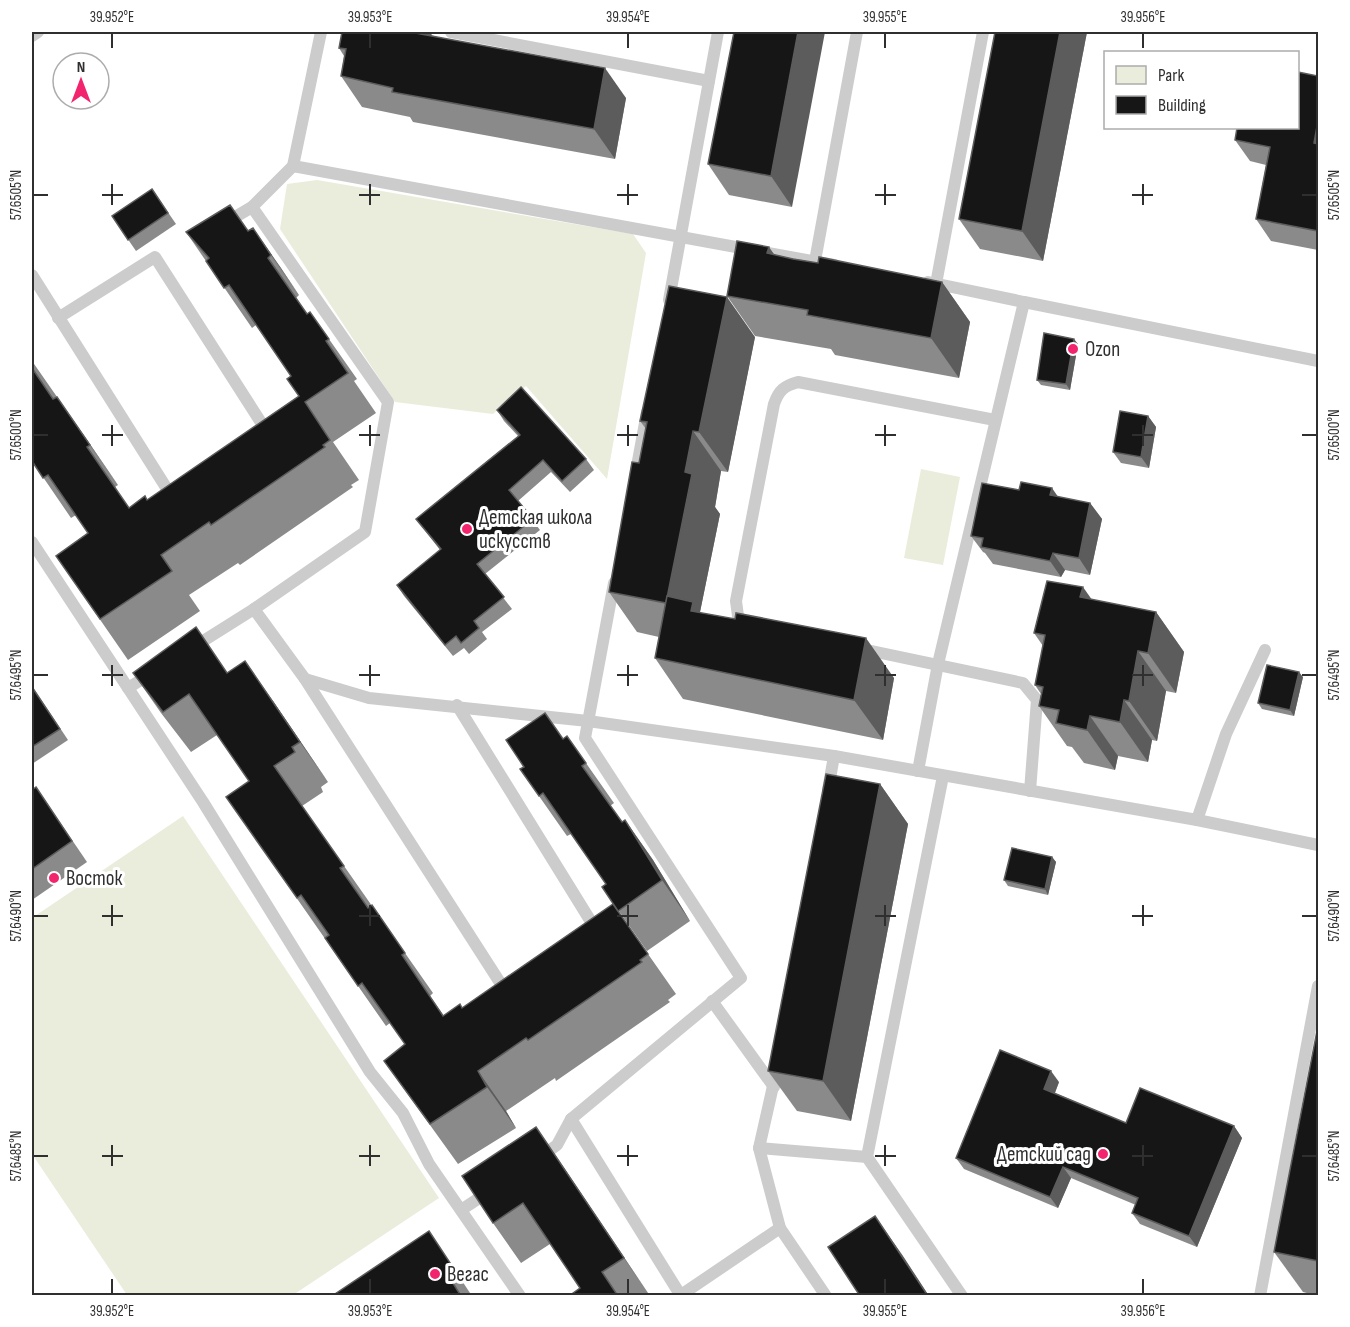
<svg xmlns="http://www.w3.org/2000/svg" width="1350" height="1327" viewBox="0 0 1350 1327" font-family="'Sofia Sans Condensed',sans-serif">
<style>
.green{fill:#eaeddb}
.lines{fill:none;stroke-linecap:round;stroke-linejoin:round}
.lane{stroke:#ccc;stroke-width:12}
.wall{fill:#8a8a8a}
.shaded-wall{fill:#5c5c5c}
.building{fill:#161616;stroke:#5c5c5c;stroke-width:1.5}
.ticks{fill:none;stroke:#2f2f2f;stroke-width:2}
.poi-dot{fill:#f2246e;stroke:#fff;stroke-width:2}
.labels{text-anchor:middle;stroke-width:6;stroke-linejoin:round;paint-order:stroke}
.poi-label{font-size:21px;fill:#2f2f2f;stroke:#fff;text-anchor:start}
.neatline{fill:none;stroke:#2f2f2f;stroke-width:2}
.ticks-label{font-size:15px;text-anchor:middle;fill:#2f2f2f}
</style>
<rect width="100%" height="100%" fill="#fff"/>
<!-- green -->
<g class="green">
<path d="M317,180L633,234L646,253L607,479L526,386L493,414L395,402L280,229L287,184Z"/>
<path d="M921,469L960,477L943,565L904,558Z"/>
<path d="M183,816L439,1198L293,1295H127L32,1154V918Z"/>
</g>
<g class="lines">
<!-- lane -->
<g class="lane">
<path d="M451,32L709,81"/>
<path d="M32,36L38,32"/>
<path d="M293,166L321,32"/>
<path d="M252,207L388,402L365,532L254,609"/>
<path d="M225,223L252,207L293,166L834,265"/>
<path d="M815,261L857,32"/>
<path d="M32,275L174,500"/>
<path d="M928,282L1024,302"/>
<path d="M936,284L983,32"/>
<path d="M669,300L718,32"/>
<path d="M58,318L155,257L269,435"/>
<path d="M635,477L647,412"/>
<path d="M32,542L203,802L370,1072L403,1113L429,1164L520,1296"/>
<path d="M746,625L738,616L736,601L774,404C779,390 784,386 798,382L995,420"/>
<path d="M192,648L254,609L305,679L508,995"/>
<path d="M862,649L1023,683L1037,700L1030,791"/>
<path d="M305,679L369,698L588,721L834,756"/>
<path d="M128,688L152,673"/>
<path d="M457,705L598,933"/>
<path d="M918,771L938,664L1024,302L1318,361"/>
<path d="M943,776L867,1157L962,1296"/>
<path d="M828,790L834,756L1197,820L1318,845"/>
<path d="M1197,820L1226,734L1265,650"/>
<path d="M712,1001L774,1087"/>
<path d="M778,1064L759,1148L780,1228L826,1296"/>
<path d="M571,1119L681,1296"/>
<path d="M759,1148L867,1157"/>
<path d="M539,1158L557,1145L571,1119L741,978L585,738L614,583"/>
<path d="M461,1210L490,1191"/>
<path d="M681,1295L780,1228"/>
<path d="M1260,1296L1318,986"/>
</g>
</g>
<!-- wall -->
<g class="wall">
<path d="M342,32H432L431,35L626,98L615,159L413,122L410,117L362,107L341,76L344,56L339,48Z"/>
<path d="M734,32L792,207L729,195L708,164Z"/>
<path d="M995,32H1087L1043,261L980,249L959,219Z"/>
<path d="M1318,76V250L1271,241L1256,219L1266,165L1250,161L1235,140Z"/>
<path d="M152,189L176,224L136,251L112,216Z"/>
<path d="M253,228L299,295L296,298L307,314L310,312L357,379L354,381L376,413L333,442L359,480L351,485L353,487L240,565L238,563L189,595L200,611L128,660L56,556L88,533L76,515L71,518L32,461V361L85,437L118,485L115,487L129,508L147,500L299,396L291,376L256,325L252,328L186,232L248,231Z"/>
<path d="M774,255L818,263L942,282L970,322L959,378L835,355L831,349L755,336L727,296Z"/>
<path d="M755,337L728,472L721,471L715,507L720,514L700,612L701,613L894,678L883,740L683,699L655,658L659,637L637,632L609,592L639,463L646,429L640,421Z"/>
<path d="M1078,344L1070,390L1041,385L1037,380Z"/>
<path d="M497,410L586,459L594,470L570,492L551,472L518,501L540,530L485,574L512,609L482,632L487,639L469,654L464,648L453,656L404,596L397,585L440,550L416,519L518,436L504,421Z"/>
<path d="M1148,416L1156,427L1149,468L1121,463L1113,452Z"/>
<path d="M1058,497L1090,503L1102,519L1090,575L1065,570L1061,577L993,564L985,553L983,552L971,536Z"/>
<path d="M1092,600L1156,612L1184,652L1176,693L1166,691L1157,741L1152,740L1148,762L1118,756L1115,770L1084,763L1072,747L1067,746L1039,706L1041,694L1035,685L1043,646L1034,633Z"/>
<path d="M133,673H227L273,701L328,782L321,787L323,792L302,806L433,993L430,996L444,1016L462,1008L613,904L676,994L668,1000L670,1002L556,1081L555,1078L506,1111L516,1128L458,1164L384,1061L405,1044L390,1023L386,1026L226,797L249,781L217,735L191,752L161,713Z"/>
<path d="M1303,677L1294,716L1262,709L1258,703Z"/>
<path d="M32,686L68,740L32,764Z"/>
<path d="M567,736L614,803L610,806L622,822L625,820L653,860L690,921L647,951L602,887L606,884L571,834L567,836L520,769Z"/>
<path d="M880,784L908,824L851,1121L797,1111L768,1071Z"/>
<path d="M36,787L87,862L32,900V790Z"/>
<path d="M1052,857L1056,862L1048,895L1008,886L1004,880Z"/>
<path d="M1318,1026V1296L1303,1292L1274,1252Z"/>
<path d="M1059,1082L1055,1093L1126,1123L1234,1126L1242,1138L1197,1247L1140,1224L1132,1213L1136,1205L1071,1178L1058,1208L964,1169L956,1158Z"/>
<path d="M536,1127L564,1168L650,1296H569L580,1288L550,1244L521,1263L493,1223Z"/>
<path d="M429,1231L472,1296H332Z"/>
</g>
<!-- shaded-wall -->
<g class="shaded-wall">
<path d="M406,32H432L427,61Z"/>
<path d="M798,32H825L792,207L771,176Z"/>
<path d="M1060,32H1087L1043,261L1022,231Z"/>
<path d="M605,68L626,98L615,159L594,129Z"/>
<path d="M1318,121V149L1314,143Z"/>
<path d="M253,228L281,268L299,295L271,255Z"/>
<path d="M769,247L797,287L767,253Z"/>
<path d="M942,282L970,322L959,378L931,338Z"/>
<path d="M727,297L755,337L728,472L699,432Z"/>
<path d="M1074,339L1078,344L1070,390L1066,384Z"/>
<path d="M57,397L85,437L118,485L90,445Z"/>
<path d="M1148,416L1156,427L1149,468L1141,457Z"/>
<path d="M693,431L721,471L715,507L720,514L700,612L721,642L666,603L685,472Z"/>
<path d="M1052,488L1063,504L1050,495Z"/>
<path d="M1090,503L1102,519L1090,575L1079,558Z"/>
<path d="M1053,553L1065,570L1061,577L1050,561Z"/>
<path d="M1083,587L1111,627L1080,597Z"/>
<path d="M1156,612L1184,652L1176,693L1148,653Z"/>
<path d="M866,638L894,678L883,740L854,700Z"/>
<path d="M1138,651L1166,691L1157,741L1129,701Z"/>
<path d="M245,661L273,701L328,782L300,742Z"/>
<path d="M1299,672L1303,677L1294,716L1290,710Z"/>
<path d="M1124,700L1152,740L1148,762L1120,722Z"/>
<path d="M1090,716L1118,756L1115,770L1087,730Z"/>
<path d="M880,784L908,824L851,1121L823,1081Z"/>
<path d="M625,820L653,860L690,921L662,880Z"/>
<path d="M1052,857L1056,862L1048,895L1045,889Z"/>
<path d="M478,1071L506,1111L516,1128L487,1087Z"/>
<path d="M1051,1071L1059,1082L1052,1100L1044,1089Z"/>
<path d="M1234,1126L1242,1138L1197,1247L1189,1236Z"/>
<path d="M536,1127L564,1168L650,1296L624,1258Z"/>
<path d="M1063,1167L1071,1178L1058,1208L1050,1197Z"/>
<path d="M875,1216L903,1256L929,1296H928Z"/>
</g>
<!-- building -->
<g class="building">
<path d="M342,32H410L605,68L594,129L392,92L393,88L341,76L346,49L339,48Z"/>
<path d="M734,32H798L771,176L708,164Z"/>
<path d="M995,32H1060L1022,231L959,219Z"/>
<path d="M1298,72L1318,76V121L1314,143L1318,144V231L1256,219L1270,147L1235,140L1237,128H1298Z"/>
<path d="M152,189L168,213L128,240L112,216Z"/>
<path d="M230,205L248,231L253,228L271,255L268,258L307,314L310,312L329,339L326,341L348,373L305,402L330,440L323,445L325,447L211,525L209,522L161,555L172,571L100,619L56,556L88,533L48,475L43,478L32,461V368L53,399L57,397L90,445L87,447L129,508L145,496L147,500L299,396L287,379L291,376L229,285L224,288L206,261L209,258L186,232Z"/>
<path d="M737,241L769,247L767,253L793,259L818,263L819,257L942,282L931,338L807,315L808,310L727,296Z"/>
<path d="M669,286L727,297L699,432L693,431L685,472L692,474L666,603L609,592L632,462L639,463L647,422L640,421Z"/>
<path d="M1044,333L1074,339L1066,384L1037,380Z"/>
<path d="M521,387L586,459L562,481L543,460L509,490L533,519L477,564L504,597L474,621L479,628L461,643L456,636L445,645L397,585L441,549L416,519L520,435L497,410Z"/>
<path d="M1120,411L1148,416L1141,457L1113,452Z"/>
<path d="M1021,482L1052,488L1050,495L1090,503L1079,558L1053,553L1050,561L981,547L983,538L971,536L982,483L1019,490Z"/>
<path d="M1047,581L1083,587L1080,597L1156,612L1148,653L1138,651L1129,701L1124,700L1120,722L1090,716L1087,730L1056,723L1059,710L1039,706L1043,687L1035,685L1045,635L1034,633Z"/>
<path d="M667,596L693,602L691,611L735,619L736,613L866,638L854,700L655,658Z"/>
<path d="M196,627L227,673L245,661L300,742L292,747L295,752L274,766L344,866L340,868L368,908L372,905L405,953L402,955L443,1016L460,1004L462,1008L613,904L648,954L640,960L642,962L528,1040L526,1038L478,1071L487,1087L430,1124L384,1061L405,1044L362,983L358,986L325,938L329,935L301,895L297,898L226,797L249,781L189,694L163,712L133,673Z"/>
<path d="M1267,665L1299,672L1290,710L1258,703Z"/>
<path d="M32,687L60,729L32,747Z"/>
<path d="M545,713L563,739L567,736L586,763L582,766L622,822L625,820L662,880L618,911L602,887L606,884L543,793L539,796L520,769L524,767L506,740Z"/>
<path d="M826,774L880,784L823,1081L768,1071Z"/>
<path d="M36,787L72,841L32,869V790Z"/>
<path d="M1012,848L1052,857L1045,889L1004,880Z"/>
<path d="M1318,1026V1261L1274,1252Z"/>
<path d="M1000,1050L1051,1071L1044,1089L1126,1123L1140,1088L1234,1126L1189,1236L1132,1213L1138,1198L1063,1167L1050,1197L956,1158Z"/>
<path d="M536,1127L624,1258L602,1272L618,1296H569L580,1288L523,1203L493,1223L462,1176Z"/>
<path d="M875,1216L928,1296H860L828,1247Z"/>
<path d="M429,1231L458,1275L451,1280L461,1296H332Z"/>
</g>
<!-- ticks -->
<path class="ticks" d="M112,33V48M370,33V48M628,33V48M885,33V48M1143,33V48M112,184V205M370,184V205M628,184V205M885,184V205M1143,184V205M33,195H48M102,195H123M359,195H380M617,195H638M875,195H896M1132,195H1153M1302,195H1317M112,425V446M370,425V446M628,425V446M885,425V446M1143,425V446M33,435H48M102,435H123M359,435H380M617,435H638M875,435H896M1132,435H1153M1302,435H1317M112,665V686M370,665V686M628,665V686M885,665V686M1143,665V686M33,675H48M102,675H123M359,675H380M617,675H638M875,675H896M1132,675H1153M1302,675H1317M112,905V926M370,905V926M628,905V926M885,905V926M1143,905V926M33,916H48M102,916H123M359,916H380M617,916H638M875,916H896M1132,916H1153M1302,916H1317M112,1145V1166M370,1145V1166M628,1145V1166M885,1145V1166M1143,1145V1166M33,1156H48M102,1156H123M359,1156H380M617,1156H638M875,1156H896M1132,1156H1153M1302,1156H1317M112,1279V1294M370,1279V1294M628,1279V1294M885,1279V1294M1143,1279V1294"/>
<!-- markers -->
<g class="poi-dot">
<circle cx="1073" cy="349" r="6"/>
<circle cx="467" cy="529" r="6"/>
<circle cx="54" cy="878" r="6"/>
<circle cx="1103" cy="1154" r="6"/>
<circle cx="435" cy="1274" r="6"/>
</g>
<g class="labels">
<!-- poi labels -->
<g class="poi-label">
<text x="1085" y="356">Ozon</text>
<text x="479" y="524">Детская школа<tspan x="479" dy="24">искусств</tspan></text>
<text x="66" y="885">Восток</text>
<text x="1091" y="1161" text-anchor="end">Детский сад</text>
<text x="447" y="1281">Вегас</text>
</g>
</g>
<!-- border -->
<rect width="1350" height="1327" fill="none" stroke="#ffffff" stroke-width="66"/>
<!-- legend -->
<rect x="1104" y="51" width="195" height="78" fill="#ffffff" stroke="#acacac" stroke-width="1.5"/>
<rect x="1116" y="66" width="30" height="18" fill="#eaeddb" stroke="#acacac" stroke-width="1.5"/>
<text x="1158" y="81" font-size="18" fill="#2f2f2f">Park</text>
<rect x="1116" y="96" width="30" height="18" fill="#161616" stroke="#acacac" stroke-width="1.5"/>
<text x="1158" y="111" font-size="18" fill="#2f2f2f">Building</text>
<!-- north arrow -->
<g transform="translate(81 81)"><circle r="28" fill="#ffffff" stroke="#acacac" stroke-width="1.5"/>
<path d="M0-4.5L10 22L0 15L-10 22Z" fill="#f2246e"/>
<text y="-9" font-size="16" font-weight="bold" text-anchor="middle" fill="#2f2f2f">N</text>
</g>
<rect x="33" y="33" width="1284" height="1261" class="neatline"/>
<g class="ticks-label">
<text x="112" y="22">39.952°E</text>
<text x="370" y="22">39.953°E</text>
<text x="628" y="22">39.954°E</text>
<text x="885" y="22">39.955°E</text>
<text x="1143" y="22">39.956°E</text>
<text transform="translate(16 195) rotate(-90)" y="5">57.6505°N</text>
<text transform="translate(1334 195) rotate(-90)" y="5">57.6505°N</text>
<text transform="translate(16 435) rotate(-90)" y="5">57.6500°N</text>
<text transform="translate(1334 435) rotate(-90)" y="5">57.6500°N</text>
<text transform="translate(16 675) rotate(-90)" y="5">57.6495°N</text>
<text transform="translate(1334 675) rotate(-90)" y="5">57.6495°N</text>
<text transform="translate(16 916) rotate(-90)" y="5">57.6490°N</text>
<text transform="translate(1334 916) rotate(-90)" y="5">57.6490°N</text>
<text transform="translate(16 1156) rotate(-90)" y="5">57.6485°N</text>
<text transform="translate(1334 1156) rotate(-90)" y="5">57.6485°N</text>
<text x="112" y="1316">39.952°E</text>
<text x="370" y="1316">39.953°E</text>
<text x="628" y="1316">39.954°E</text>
<text x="885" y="1316">39.955°E</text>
<text x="1143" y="1316">39.956°E</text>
</g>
</svg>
